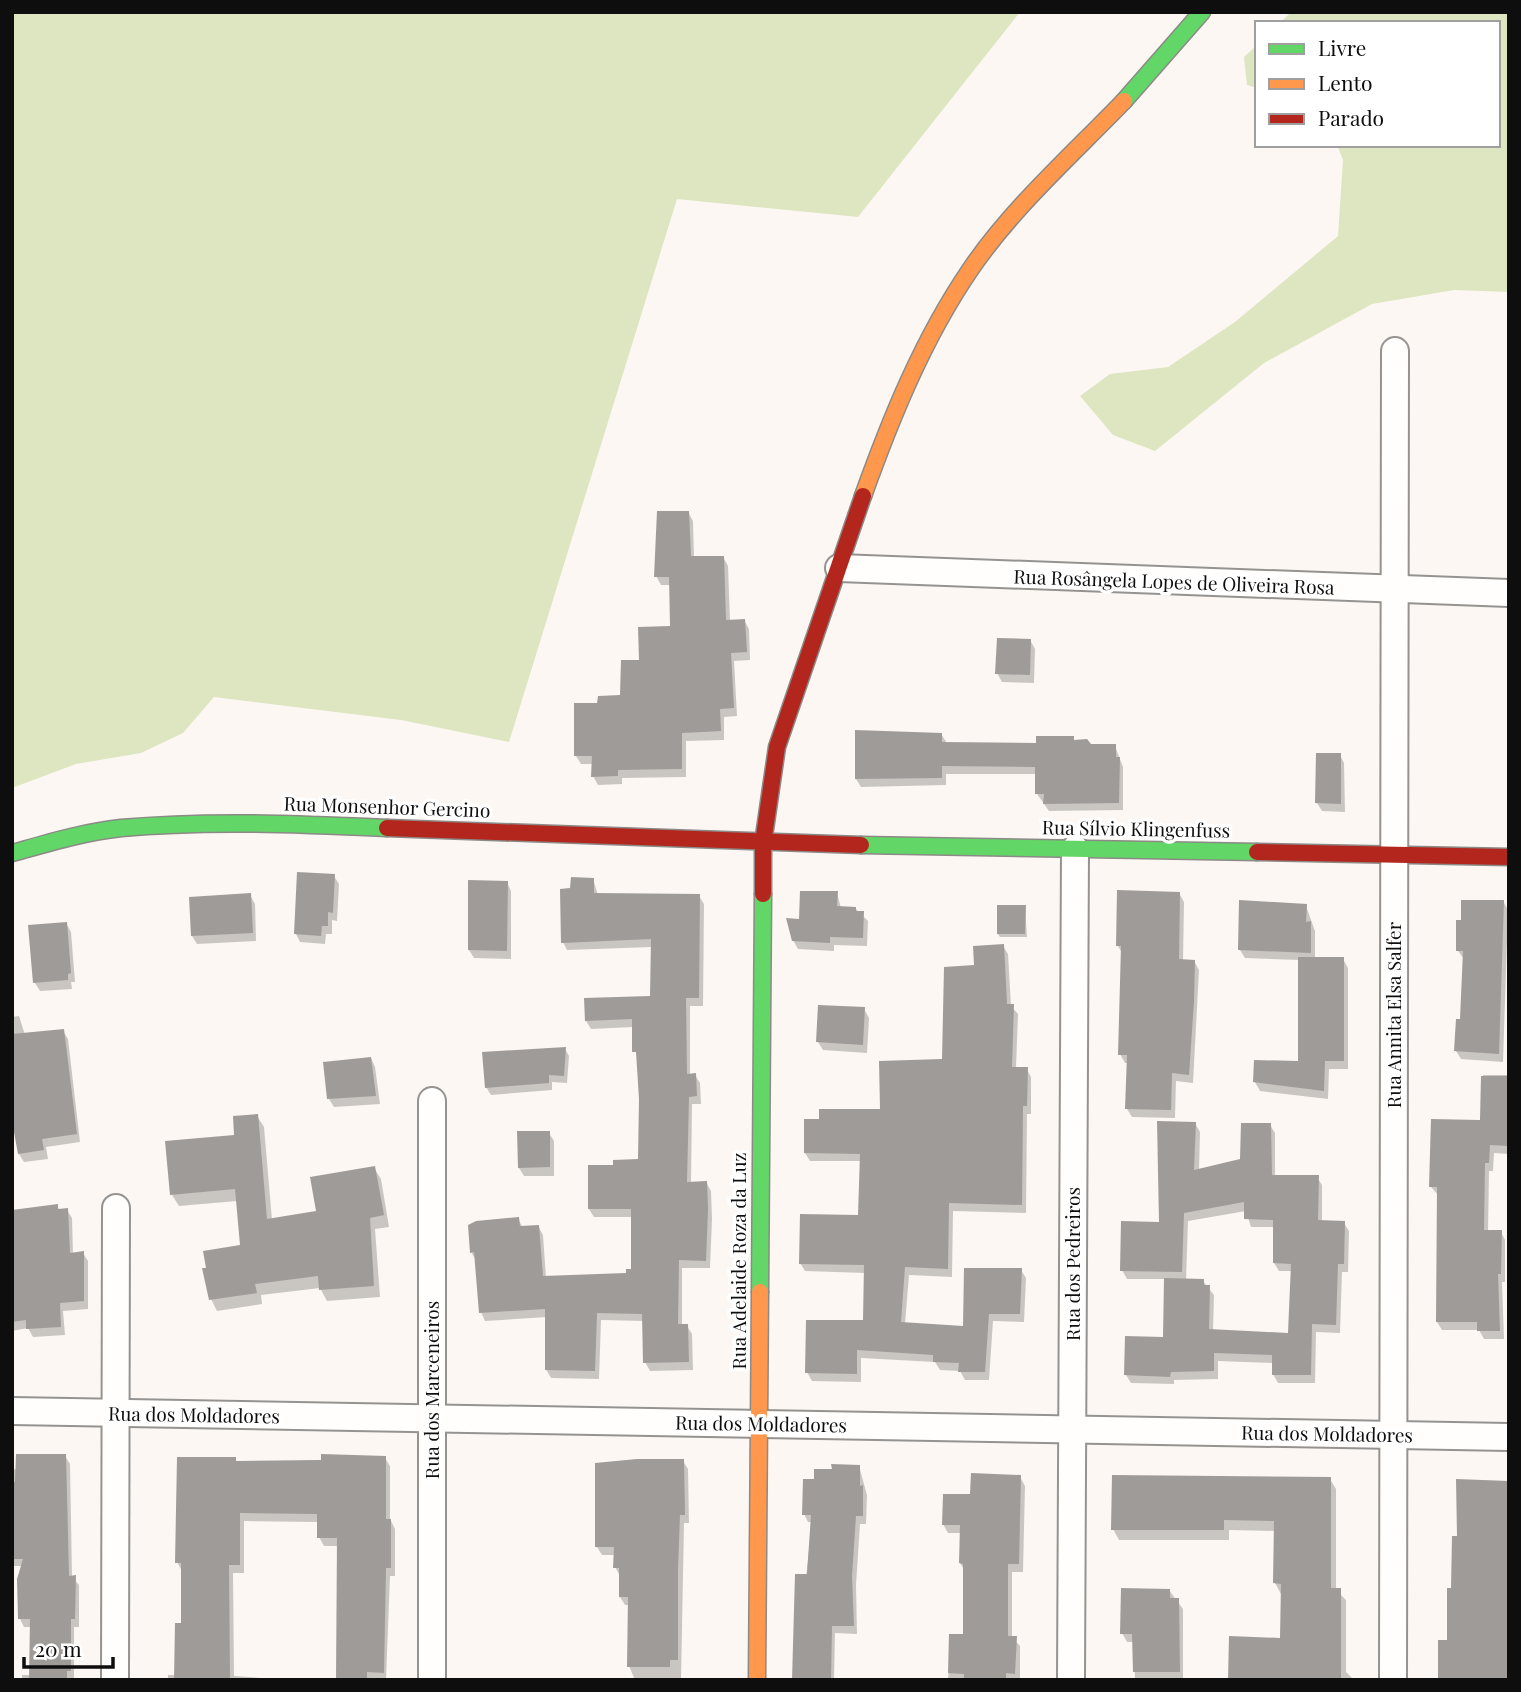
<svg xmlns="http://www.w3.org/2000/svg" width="1521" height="1692" viewBox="0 0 1521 1692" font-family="'Playfair Display',serif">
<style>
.forest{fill:#dee6c1}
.shadow{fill:#0003;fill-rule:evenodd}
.building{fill:#9f9b98}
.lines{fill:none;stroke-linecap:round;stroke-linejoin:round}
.street-casing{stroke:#959391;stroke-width:30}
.fast-casing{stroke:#8c8a87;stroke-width:19}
.slow-casing{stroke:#8c8a87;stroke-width:19}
.jam-casing{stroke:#8c8a87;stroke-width:19}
.street{stroke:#fffefd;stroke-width:26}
.fast{stroke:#63d668;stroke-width:16}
.slow{stroke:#ff974d;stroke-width:16}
.jam{stroke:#b3261e;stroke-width:16}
.labels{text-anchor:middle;stroke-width:7;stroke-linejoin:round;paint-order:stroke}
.street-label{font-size:19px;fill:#0e0e0e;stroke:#fff}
</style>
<rect width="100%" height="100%" fill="#fcf7f2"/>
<!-- forest -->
<g class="forest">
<path d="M12,12H1020L858,217L677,199L509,742L401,720L214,697L183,733L141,753L76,764L12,788Z"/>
<path d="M1291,12H1509V292L1454,290L1372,304L1264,363L1155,451L1113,435L1080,396L1110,374L1168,367L1235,322L1338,236L1343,160L1337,145H1498V23H1280Z"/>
<path d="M1257,45V88L1247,85L1244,57Z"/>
</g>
<!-- shadow -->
<g class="shadow">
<path d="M688,512L693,521L694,558L723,557L728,566L730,621L744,620L749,629L750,660L734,661L737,716L724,717V740L686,741V777L622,778V784L598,785L593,776V764H581L576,756L599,705L622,697L641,661L671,628V585H661L656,576Z"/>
<path d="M1030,640L1035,649L1034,683L1002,682L997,673Z"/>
<path d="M941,734L947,743L1037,745L1073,738L1075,741L1090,745L1115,746L1123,767V810L1049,811L1037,794V774H946V785L861,787L856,779Z"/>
<path d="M1340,755L1344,763L1345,812L1322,811L1317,803Z"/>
<path d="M334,876L339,884L337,921L332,920V934H326L325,944L300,942L296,934Z"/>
<path d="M593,879L598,895L699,896L704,904L703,1006H690V1075H695L700,1083L701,1104H692L691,1183L706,1182L711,1191L712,1219L710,1268H682V1326H687L692,1334L693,1370L650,1371L645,1362L644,1321L601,1320L599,1379L551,1378L546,1369L547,1317L485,1321L481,1312L477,1262L471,1252L518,1219L523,1228L538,1226L543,1235L546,1278L628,1275L632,1271L633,1217H594L589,1209L615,1167L640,1161L641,1099L634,1027L591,1029L586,1021L651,998L652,947L567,950L563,942L572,890Z"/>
<path d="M507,882L511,891V959L474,958L469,950Z"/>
<path d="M837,893L841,908H855L868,921L867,946L834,945V951L798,949L793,940L801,921Z"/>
<path d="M1179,893L1184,902L1183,961H1194L1199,970L1193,1083L1176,1081L1175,1118L1132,1117L1127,1109L1129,1063H1125L1120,1054L1122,953L1118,946Z"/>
<path d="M250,895L255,904L256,941L197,944L192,936Z"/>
<path d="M1503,901L1508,910L1503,1062L1461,1059L1456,1051L1462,1021L1464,959L1458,951Z"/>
<path d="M1306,906L1315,931V959H1343L1348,968V1069H1329L1328,1099L1260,1091L1255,1082L1299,1062L1300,960L1245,958L1240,950Z"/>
<path d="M1025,907L1027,937H1000L998,934Z"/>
<path d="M66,923L71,932L75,982H71L72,989L40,991L35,983Z"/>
<path d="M1003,946L1008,954L1011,1006L1018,1014L1016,1068H1026L1031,1077V1114H1027L1026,1213L953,1211L952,1277L909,1275L905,1324L964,1328L1021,1270L1026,1278L1024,1322L993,1321L989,1380H965L960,1371L940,1370L935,1362L861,1358V1382L812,1381L807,1372L864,1322L865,1273L805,1271L800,1263L859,1217L861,1161H810L805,1153L881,1110L944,1061L976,967Z"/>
<path d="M864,1009L869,1018L867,1053L823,1050L818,1042Z"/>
<path d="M19,1016L25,1035L63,1031L68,1039L80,1142L46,1147L48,1159L24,1162L19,1154L12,1110V1017Z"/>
<path d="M565,1049L569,1056L567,1083L552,1082V1090L491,1095L486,1087Z"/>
<path d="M371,1058L375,1067L380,1104L334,1107L329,1099Z"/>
<path d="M1483,1075H1509V1154L1494,1153L1493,1171H1489L1488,1232H1501L1505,1240V1282H1502L1504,1339H1484L1479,1330H1442L1437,1322L1438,1195L1431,1187L1481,1121Z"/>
<path d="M257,1116L264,1127L272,1220L318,1213L374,1168L381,1179L389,1227L375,1229L380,1297L327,1301L320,1288L261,1295L262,1304L217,1311L211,1299L242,1247L237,1201L179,1206L172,1195Z"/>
<path d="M1195,1123L1200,1132L1199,1171L1242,1161L1270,1125L1275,1133V1177H1317L1322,1185V1222L1344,1223L1349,1231L1348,1272H1342L1340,1333L1316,1332L1315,1383H1278L1273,1374V1363L1218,1361V1379L1174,1380V1384L1131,1383L1126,1375L1165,1339L1166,1279H1127L1122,1270L1161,1224ZM1246,1211L1251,1227H1275L1274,1263L1279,1271H1292L1289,1334L1213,1331L1214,1295L1203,1281H1186L1188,1221Z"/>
<path d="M549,1133L554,1141V1176H524L519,1168Z"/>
<path d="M57,1206L60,1211L67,1210L72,1218L73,1254L83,1253L88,1261V1309L63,1311L65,1335L33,1337L28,1328L12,1331V1212Z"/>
<path d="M65,1456L70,1464L72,1577L79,1585V1627H74V1678L22,1680V1675H31L32,1627H24L20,1619L23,1566H12V1470Z"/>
<path d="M235,1458L237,1463L385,1458L390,1466V1519L395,1529V1576H390L386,1680H338V1546H324L319,1537V1522L244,1521V1573H233L234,1676L290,1680H168V1675H176L183,1625L182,1571L177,1562Z"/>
<path d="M683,1461L688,1469L689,1523H684L681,1680H635L629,1666L630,1605H625L620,1597V1576L615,1567V1555H602L597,1547Z"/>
<path d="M859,1466L867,1495L866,1524H860L856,1585L857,1634L835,1633L834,1680H795L812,1522H808L804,1514L816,1481L833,1471Z"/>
<path d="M1020,1477L1025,1486L1023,1572H1012V1637L1020,1646V1680H948L951,1636H965V1571L960,1563L961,1533H948L943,1524L971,1496Z"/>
<path d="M1330,1479L1336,1489V1590L1346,1600V1672L1354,1680H1229L1281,1640V1594L1275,1583L1276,1531L1229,1530V1540H1119L1113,1529Z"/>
<path d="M1169,1590L1183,1609V1680H1135L1134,1642H1127L1122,1633Z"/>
</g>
<!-- building -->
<g class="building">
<path d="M657,511H689L691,556H724L726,620L745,619L747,652L731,653L734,708L720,709L721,731L682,733V769L618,770V776L591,777L592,756H574V703H597L598,696L620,695L621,660H639L638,627L670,626L669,577H654Z"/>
<path d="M997,638L1031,639L1030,675L995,674Z"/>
<path d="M855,730L942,733V742L1036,743V736H1074V740L1087,739L1091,744H1116V757H1120L1119,803L1043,804L1044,794H1035V767L942,766V778L855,779Z"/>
<path d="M1316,753H1341V804L1315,803Z"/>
<path d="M297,872L335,874L333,913L328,912V926H322L321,936L294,934Z"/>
<path d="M571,877L594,878V893L700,894L699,998H686L687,1074L696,1073L697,1096L689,1097L687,1182L707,1181L708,1209L706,1261L679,1260L678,1324H688L689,1362L643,1363L642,1314L597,1313L595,1371L545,1370V1309L479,1313L474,1252L470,1253L468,1225L476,1221L519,1217L520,1226L539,1225L543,1276L626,1273V1269H631V1209H588V1165H613V1160L638,1159L639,1099L636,1052H632V1019L585,1021L584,998L650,996L651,939L561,943L560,889L570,888Z"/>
<path d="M468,880L508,881L507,951L468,950Z"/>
<path d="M1117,890L1180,892L1179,959L1195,960L1194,1001L1189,1075L1172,1073L1171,1110L1125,1109L1127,1055H1118L1121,946H1116Z"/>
<path d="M800,891H838L837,906L856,907V911H864L863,938L830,937V943L792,941L786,918L799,919Z"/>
<path d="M251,893L253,933L191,936L189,897Z"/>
<path d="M1239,900L1307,904L1306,922L1311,921V953L1238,950Z"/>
<path d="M1461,900H1504L1499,1054L1454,1051L1456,1019H1460L1463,951H1456V920H1461Z"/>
<path d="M997,905H1026L1025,934H997Z"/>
<path d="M67,922L71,973L68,974V980L33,983L28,925Z"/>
<path d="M1004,944L1007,1004H1014L1012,1067H1028L1027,1106H1023L1022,1205L949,1203L948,1269L905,1267L901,1322L963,1326L964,1268H1022L1020,1314H989L985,1372H958L959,1363L933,1362V1355L857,1350V1374L805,1373L806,1320H863L864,1265L799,1264L800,1214L858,1215L860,1154L804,1153V1119H819V1109H880L879,1061L942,1059L944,967L974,965L973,946Z"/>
<path d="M1298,957H1344V1061H1325L1324,1091L1253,1082L1254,1060L1298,1061Z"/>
<path d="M818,1005L865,1007L863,1045L816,1042Z"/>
<path d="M64,1029L77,1134L42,1139L44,1150L18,1154L12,1121V1034Z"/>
<path d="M566,1047L564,1076L549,1075V1083L485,1088L482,1052Z"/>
<path d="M371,1057L376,1096L327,1099L323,1062Z"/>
<path d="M1481,1076H1509V1146L1490,1145L1489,1163H1485L1484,1230H1502L1501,1274H1498L1500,1331H1477V1322H1436L1437,1187H1429L1431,1119L1480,1120Z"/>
<path d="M258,1114L267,1219L316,1211L310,1177L375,1166L384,1215L370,1218L374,1286L319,1290L318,1276L255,1284L257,1293L209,1300L202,1268H206L203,1251L240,1245L235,1189L170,1195L165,1141L234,1135L233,1116Z"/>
<path d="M1157,1121L1196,1122L1194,1170L1240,1159L1241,1123H1271L1272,1175H1319L1318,1220L1345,1221L1344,1264H1338L1336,1325L1312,1324L1311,1375H1272V1355L1214,1353V1371L1171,1372L1170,1377L1124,1375L1125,1336L1163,1337L1164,1278L1204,1279V1285H1210L1209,1329L1288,1333L1291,1264L1273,1263V1220L1244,1219V1202L1184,1213L1182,1272L1120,1271L1121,1221L1159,1222Z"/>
<path d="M517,1131H550V1167L518,1168Z"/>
<path d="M58,1204V1209L68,1208L70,1253L84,1251V1301L60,1303L61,1327L26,1329V1320L12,1322V1210Z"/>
<path d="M16,1454H66L69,1576L76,1575L75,1619H71V1671H67V1680H29L30,1619H18L17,1579L23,1559H12V1482H15Z"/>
<path d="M321,1454L386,1456V1519H391V1568H386L384,1673L367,1672V1680H336L337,1538H317V1514L240,1513V1565H229L230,1680H174L175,1623H181V1563H175L177,1457H236V1461L321,1460Z"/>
<path d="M637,1459H684L685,1515H680L678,1569V1660H670V1667H627L628,1597H619V1568H613L614,1547H595V1463Z"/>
<path d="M831,1464L860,1465V1486L863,1485V1516H856L852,1576L854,1626H832L831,1680H792L795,1574H807L811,1515H802L803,1479H814V1469H832Z"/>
<path d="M971,1473L1021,1475L1019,1564H1008V1636H1017L1015,1674L1006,1673V1680H964V1674L948,1673L949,1634H963V1564L959,1563L960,1525H942L943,1494H970Z"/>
<path d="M1112,1475L1331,1477V1588H1341V1680H1228L1229,1636L1280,1638L1281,1584L1273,1583L1274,1521L1224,1520V1530H1111Z"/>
<path d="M1456,1479L1509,1481V1680H1438V1640H1447V1588H1451L1452,1536H1457Z"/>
<path d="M1121,1588L1170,1589V1598H1179L1180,1672H1133L1132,1634H1120Z"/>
</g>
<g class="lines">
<defs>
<g id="street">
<path d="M839,568L1509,593"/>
<path d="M12,1411L1509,1437"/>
<path d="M115,1680L116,1208"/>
<path d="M432,1680V1101"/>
<path d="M1071,1680L1075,849"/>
<path d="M1393,1680L1395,351"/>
</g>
<g id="fast">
<path d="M1124,101L1202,12"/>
<path d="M861,845L1257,852"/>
<path d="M12,853C48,843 84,832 121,828C209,820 299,824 387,828"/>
<path d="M760,1292L763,894"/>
</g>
<g id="slow">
<path d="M863,496C891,418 923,339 970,270C1012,208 1072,155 1124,101"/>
<path d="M757,1680L760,1292"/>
</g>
<g id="jam">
<path d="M387,828L861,845"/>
<path d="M1257,852L1509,857"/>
<path d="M763,894V843L777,747L863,496"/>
</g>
</defs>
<!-- street casing -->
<use href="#street" class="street-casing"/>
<!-- fast casing -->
<use href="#fast" class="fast-casing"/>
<!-- slow casing -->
<use href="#slow" class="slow-casing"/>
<!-- jam casing -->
<use href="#jam" class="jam-casing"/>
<!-- street -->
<use href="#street" class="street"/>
<!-- fast -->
<use href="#fast" class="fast"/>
<!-- slow -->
<use href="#slow" class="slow"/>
<!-- jam -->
<use href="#jam" class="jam"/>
</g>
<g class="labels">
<!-- street labels -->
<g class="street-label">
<text transform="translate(1174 582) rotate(2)" y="7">Rua Rosângela Lopes de Oliveira Rosa</text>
<text transform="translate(387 807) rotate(2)" y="7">Rua Monsenhor Gercino</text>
<text transform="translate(1136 829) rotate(1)" y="7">Rua Sílvio Klingenfuss</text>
<text transform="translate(1394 1015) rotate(-90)" y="7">Rua Annita Elsa Salfer</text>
<text transform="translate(739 1261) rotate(-90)" y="7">Rua Adelaide Roza da Luz</text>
<text transform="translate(1073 1264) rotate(-90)" y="7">Rua dos Pedreiros</text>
<text transform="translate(432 1390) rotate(-90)" y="7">Rua dos Marceneiros</text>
<text transform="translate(194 1415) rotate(1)" y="7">Rua dos Moldadores</text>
<text transform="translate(761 1424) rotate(1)" y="7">Rua dos Moldadores</text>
<text transform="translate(1327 1434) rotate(1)" y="7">Rua dos Moldadores</text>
</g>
</g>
<!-- border -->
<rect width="1521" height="1692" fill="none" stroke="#0e0e0e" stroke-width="28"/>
<!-- legend -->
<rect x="1255" y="21" width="245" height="126" fill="#ffffff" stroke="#9f9f9f" stroke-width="2"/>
<rect x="1269" y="44" width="35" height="10" fill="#63d668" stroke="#9f9f9f" stroke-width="2"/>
<text x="1318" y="56" font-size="21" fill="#0e0e0e">Livre</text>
<rect x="1269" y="79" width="35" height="10" fill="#ff974d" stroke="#9f9f9f" stroke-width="2"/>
<text x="1318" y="91" font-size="21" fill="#0e0e0e">Lento</text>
<rect x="1269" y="114" width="35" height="10" fill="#b3261e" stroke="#9f9f9f" stroke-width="2"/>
<text x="1318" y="126" font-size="21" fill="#0e0e0e">Parado</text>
<!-- scale -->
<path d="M24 1657v10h89v-10" fill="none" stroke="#0e0e0e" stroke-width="3.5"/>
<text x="35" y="1657" font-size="21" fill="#0e0e0e" stroke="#ffffff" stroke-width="5" paint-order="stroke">20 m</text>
</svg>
